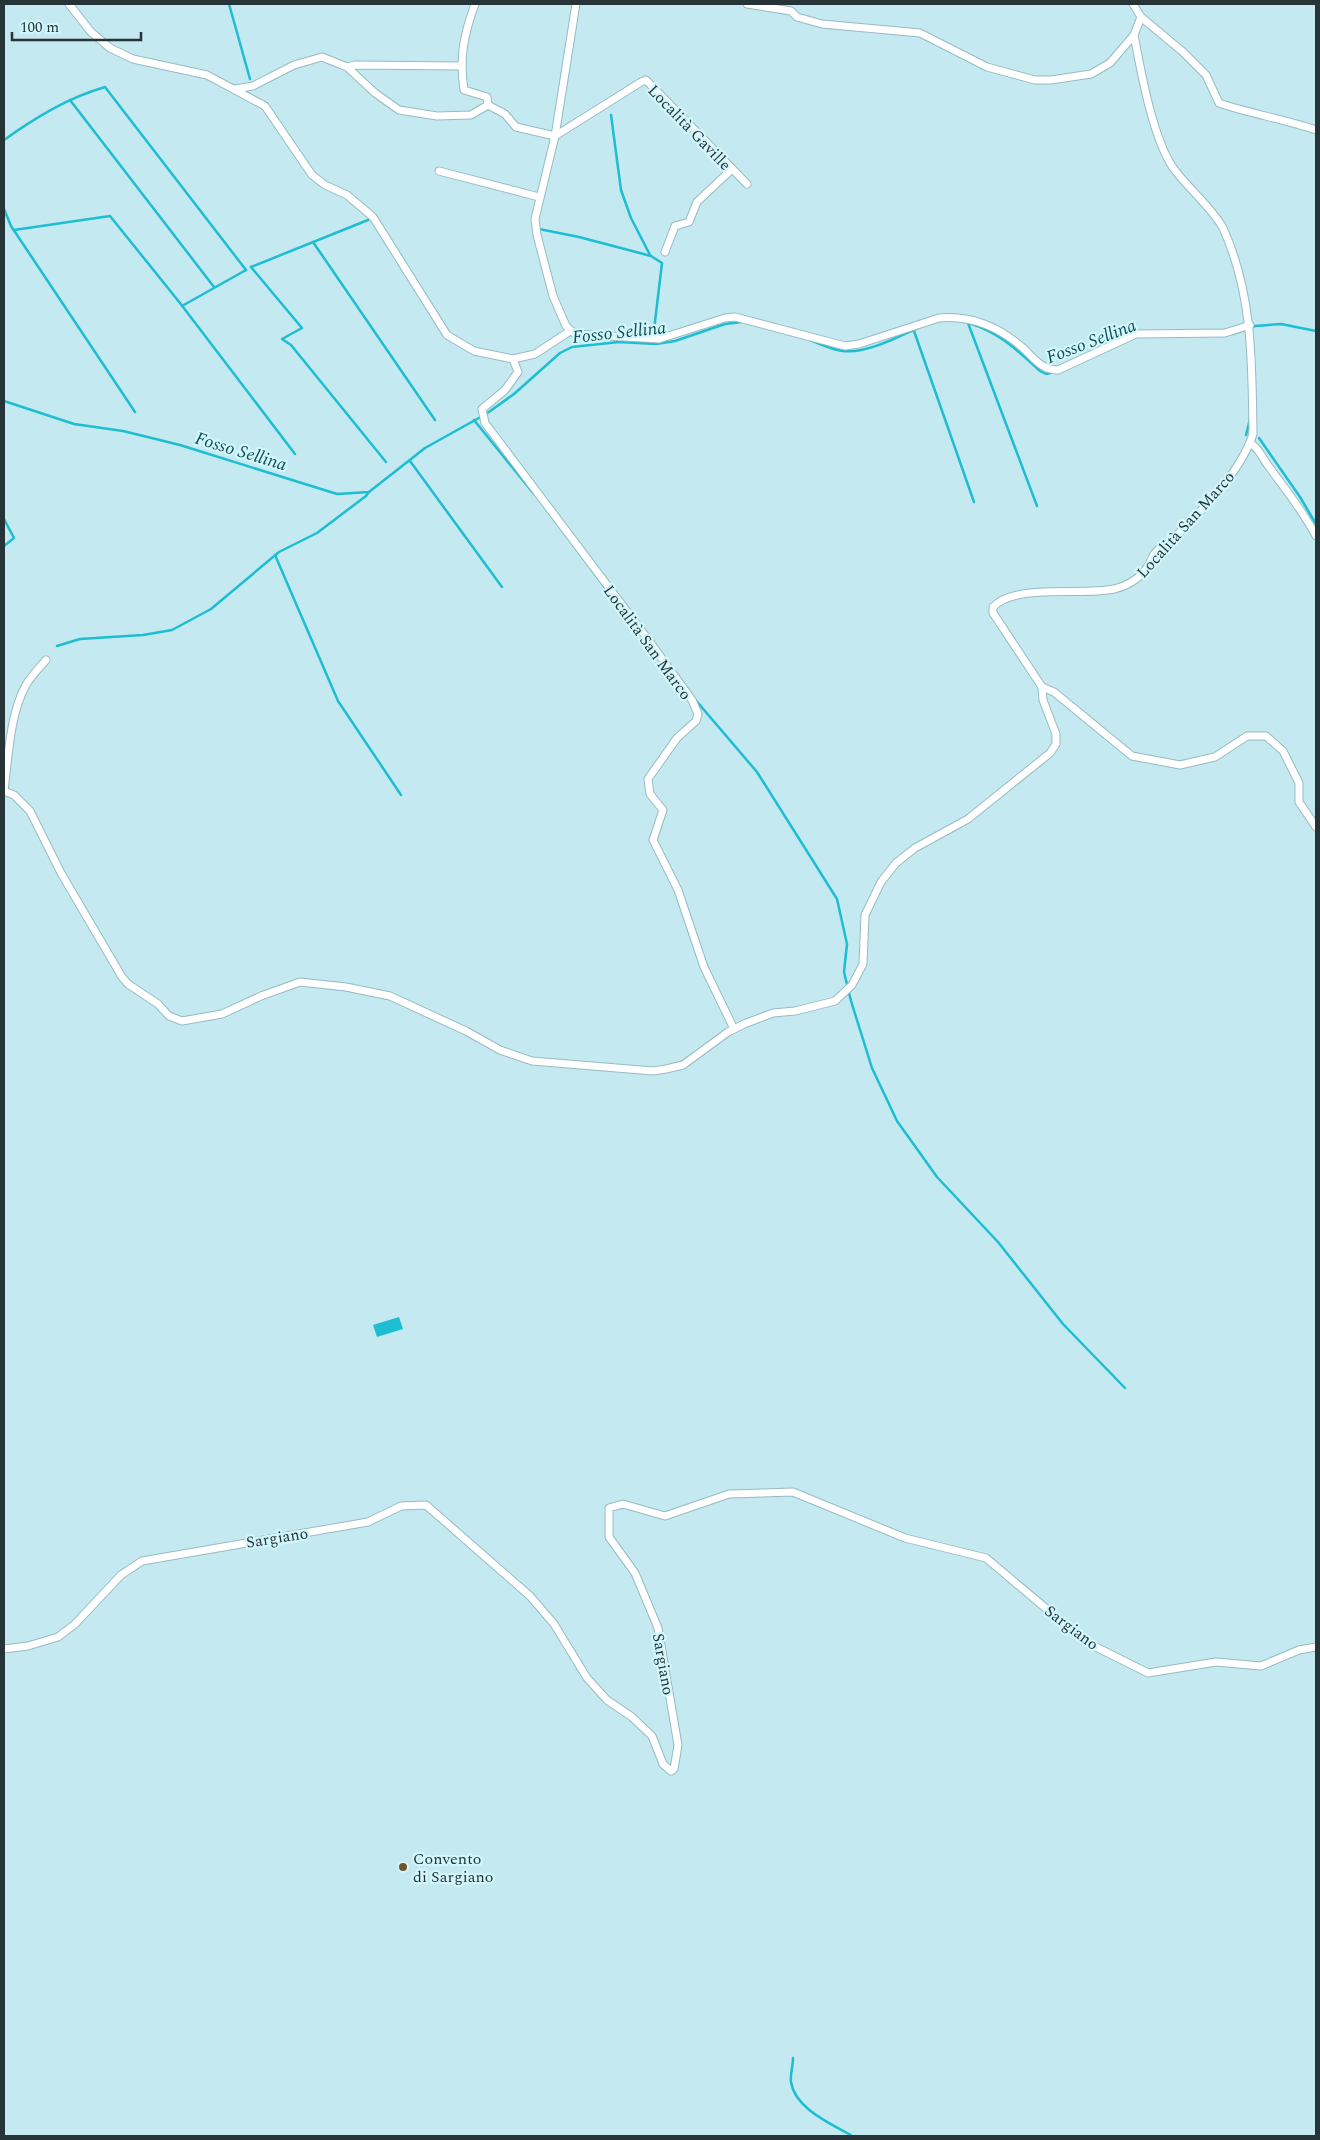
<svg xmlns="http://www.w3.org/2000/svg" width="1320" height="2140" viewBox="0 0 1320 2140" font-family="Spectral,serif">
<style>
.water{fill:#1dbdd2}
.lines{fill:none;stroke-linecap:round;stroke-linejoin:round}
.stream{stroke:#1dbdd2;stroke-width:2.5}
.street-casing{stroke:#97bbc2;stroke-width:9}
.street{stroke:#fff;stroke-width:7}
.poi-dot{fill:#725429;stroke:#d1f7fd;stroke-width:2}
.labels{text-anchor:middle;stroke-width:4.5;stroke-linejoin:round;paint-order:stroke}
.street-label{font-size:16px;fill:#263437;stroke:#d1f7fd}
.poi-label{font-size:16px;fill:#263437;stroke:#d1f7fd;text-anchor:start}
.water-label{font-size:18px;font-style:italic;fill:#104e56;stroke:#d1f7fd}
</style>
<rect width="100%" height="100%" fill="#c4e9f0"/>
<!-- water -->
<path class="water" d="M399,1317L403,1329L377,1337L373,1325Z"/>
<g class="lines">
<!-- stream -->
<g class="stream">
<path d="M229,4L250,79"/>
<path d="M70,100L214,287"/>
<path d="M611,115L621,190L631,218L650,255"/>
<path d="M4,140C35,118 67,98 105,87L246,270"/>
<path d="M4,209L11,226L135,412"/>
<path d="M539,229L579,237L651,256L662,263L653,338"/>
<path d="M14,230L110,216L180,303L295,454"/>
<path d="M313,242L435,420"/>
<path d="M251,267L302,328L282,339L291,345L386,462"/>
<path d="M251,267L368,220"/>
<path d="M182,306L246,270"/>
<path d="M968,323L1037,506"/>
<path d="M969,323C1000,333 1016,349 1040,371L1046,374L1054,372"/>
<path d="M914,331L974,502"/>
<path d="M1233,334L1255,326L1281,324L1316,331"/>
<path d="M810,340C820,344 832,350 843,351C866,354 898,337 918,328"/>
<path d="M4,401L74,424L123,431L180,445L337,494L369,492L425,448L486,414L514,394L560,353L572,347L619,342L656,344L675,341L725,324L742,322"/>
<path d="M474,420L534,494"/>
<path d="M1246,435L1250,419"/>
<path d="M1259,438L1300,497L1316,524"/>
<path d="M410,461L502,587"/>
<path d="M538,498L637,630"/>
<path d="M4,519L14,538L4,546"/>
<path d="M275,555L338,701L401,795"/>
<path d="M57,646L80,639L143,635L172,630L211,609L279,552L317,533L366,496L369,492"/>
<path d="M693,697L757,772L837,899L847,944L844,972L851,1001L872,1068L897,1121L937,1177L998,1242L1063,1324L1125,1388"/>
<path d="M793,2058C793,2066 790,2075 791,2082C795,2109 832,2124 852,2136"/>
</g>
<defs>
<g id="street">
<path d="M69,4L91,32L110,48L133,59L207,75L265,106L312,175L325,185L347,195L373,217L447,335L474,351L513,359L535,354L570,331"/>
<path d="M576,4L555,136L535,219L537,235L553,296L566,326L575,334L659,339L725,318L735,317L845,346L859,344L939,318C972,315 999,327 1023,348C1034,358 1041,370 1058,370L1136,334L1225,333L1250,325"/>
<path d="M747,4L791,11L797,17L822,24L920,33L987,67L1035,80H1051L1091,74L1110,63L1134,35L1141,17L1183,52L1206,75L1219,103C1251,114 1284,119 1316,130"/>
<path d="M1133,4L1141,17"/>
<path d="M347,67L355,65L460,66"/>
<path d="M235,89L253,86L294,65L322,57L347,67L375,93L399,110L437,116L471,115L488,105L487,97L464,90C459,57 464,34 475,4"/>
<path d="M488,105L505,114L516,127L555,136L641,82L646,80L747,184"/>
<path d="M439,171L539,197"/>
<path d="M665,252L675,226L689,222L697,202L731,170"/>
<path d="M513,359L518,372L505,390L482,409L485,423L647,638L692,700L698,714L696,721L677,738L648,779L650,794L663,810L653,840L678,890L704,967L734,1029"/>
<path d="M1250,443C1259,448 1261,456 1267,464C1284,488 1302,509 1316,536"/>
<path d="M1042,687L1054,692L1132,756L1180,765L1215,757L1247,736H1266L1283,751L1299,783V802L1316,827"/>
<path d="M4,791L14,795L30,811L61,873L122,977L128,984L158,1004L169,1016L182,1021L222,1014L261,996L300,982L346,987L390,996L466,1031L500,1050L532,1061L653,1071L666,1069L683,1065L728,1032L744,1024L773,1013L795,1011L835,1001L852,985L863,964L865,915L881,882L896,863L915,848L968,819L1050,753L1056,744V734L1043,700L1042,687L999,622L993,613V607C1016,583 1083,596 1114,589C1127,586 1141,578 1148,566C1151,562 1152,556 1155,553C1161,546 1169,542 1176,536C1205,507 1240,473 1253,434C1252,363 1253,294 1223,228C1214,210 1187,187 1174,169C1153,140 1141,72 1134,35"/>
<path d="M4,791C8,759 10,713 26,685C31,676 39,668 46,660"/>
<path d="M4,1649L28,1646L58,1637L75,1624L121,1575L142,1561L368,1522L401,1506L426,1505L530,1596L554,1624L587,1678L607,1700L632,1717L652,1736L663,1764L671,1771L674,1769L678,1745L658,1628L635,1573L609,1537V1508L623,1504L665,1516L729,1494L793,1492L905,1538L986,1558L1086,1642L1148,1673L1216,1662L1261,1666L1299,1650L1316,1647"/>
</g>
</defs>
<!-- street casing -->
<use href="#street" class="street-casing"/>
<!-- street -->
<use href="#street" class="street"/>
</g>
<!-- markers -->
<circle class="poi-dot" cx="403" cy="1867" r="5"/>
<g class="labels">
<!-- street labels -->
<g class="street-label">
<text transform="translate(690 127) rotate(46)" y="6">Località Gaville</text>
<text transform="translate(1185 524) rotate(-48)" y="6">Località San Marco</text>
<text transform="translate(648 642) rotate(54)" y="6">Località San Marco</text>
<text transform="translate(277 1537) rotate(-9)" y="6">Sargiano</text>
<text transform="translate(1072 1627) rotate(37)" y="6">Sargiano</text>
<text transform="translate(664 1664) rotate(80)" y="6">Sargiano</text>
</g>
<!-- poi labels -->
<g class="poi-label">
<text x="413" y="1864">Convento<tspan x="413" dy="18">di Sargiano</tspan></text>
</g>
<!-- water labels -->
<g class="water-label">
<text transform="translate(619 332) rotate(-6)" y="6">Fosso Sellina</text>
<text transform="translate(1091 341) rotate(-21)" y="6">Fosso Sellina</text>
<text transform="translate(241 451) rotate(17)" y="6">Fosso Sellina</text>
</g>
</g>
<!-- border -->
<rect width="1320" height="2140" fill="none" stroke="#263437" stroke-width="10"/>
<!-- scale -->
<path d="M12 32v8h129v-8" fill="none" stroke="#263437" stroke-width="2.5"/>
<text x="20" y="32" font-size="15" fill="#263437" stroke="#d1f7fd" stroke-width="4" paint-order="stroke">100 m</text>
</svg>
